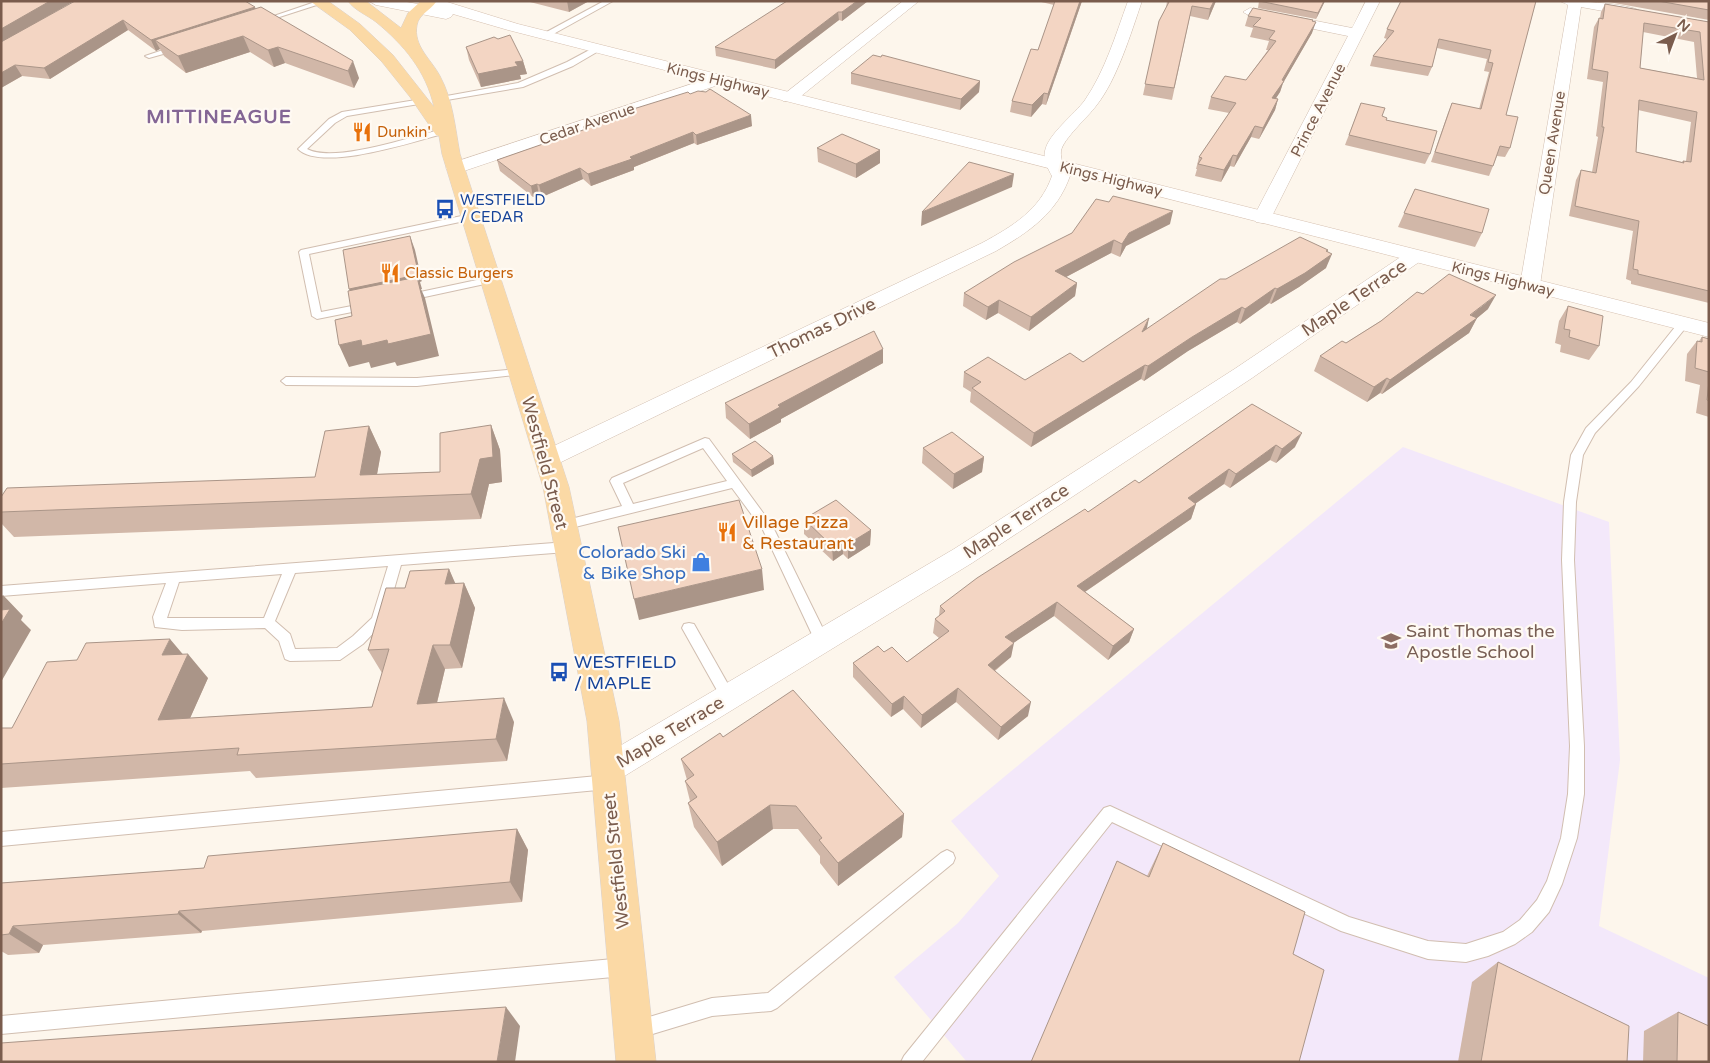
<svg xmlns="http://www.w3.org/2000/svg" width="1710" height="1063" viewBox="0 0 1710 1063" font-family="'Varela Round',sans-serif">
<style>
.education{fill:#f3e8fa}
.lines{fill:none;stroke-linecap:round;stroke-linejoin:round}
.service-casing{stroke:#d1beb0;stroke-width:2}
.minor-casing{stroke:#d1beb0;stroke-width:1}
.secondary-casing{stroke:#d6c0b0;stroke-width:1}
.primary-casing{stroke:#dad1cd;stroke-width:1}
.service{fill:#fff;fill-rule:evenodd}
.minor{fill:#fff;fill-rule:evenodd}
.secondary{fill:#fff;fill-rule:evenodd}
.primary{fill:#fbd9a5;fill-rule:evenodd}
.wall{fill:#d1b7a8;fill-rule:evenodd}
.shaded-wall{fill:#aa9588}
.building{fill:#f3d5c3;stroke:#aa9588;fill-rule:evenodd}
.labels{text-anchor:middle;stroke-width:4.5;stroke-linejoin:round;paint-order:stroke}
.far-street-label{font-size:15px;fill:#7a5c4d;stroke:#fffaf3}
.far-food-label{font-size:15px;fill:#c56008;stroke:#fffaf3;text-anchor:start}
.far-transit-label{font-size:15px;fill:#164399;stroke:#fffaf3;text-anchor:start}
.street-label{font-size:18px;fill:#7a5c4d;stroke:#fffaf3}
.food-label{font-size:18px;fill:#c56008;stroke:#fffaf3;text-anchor:start}
.shop-label{font-size:18px;fill:#366cbe;stroke:#fffaf3;text-anchor:end}
.education-label{font-size:18px;fill:#785e54;stroke:#fffaf3;text-anchor:start}
.transit-label{font-size:18px;fill:#164399;stroke:#fffaf3;text-anchor:start}
.far-district-label{font-size:19px;font-weight:bold;letter-spacing:1px;fill:#846695;stroke:#fffaf3}
</style>
<rect width="100%" height="100%" fill="#fdf6ec"/>
<!-- education -->
<path class="education" d="M1403,447L1609,522L1620,760L1599,926L1709,978V1062H967L894,977L958,923L999,876L951,821Z"/>
<g class="lines">
<defs>
<g id="service">
<path d="M318,1H329L264,22L259,21Z"/>
<path d="M604,1H613L548,37L541,35Z"/>
<path d="M178,45L182,47L181,49L149,58L145,56Z"/>
<path d="M595,47L602,49L573,66L523,87L441,101L437,99L441,97L518,83L567,62Z"/>
<path d="M422,99L426,101L425,103L347,116L335,123L307,149C335,164 416,135 447,128L451,130L450,132C418,140 323,173 298,149L329,119L342,112Z"/>
<path d="M471,214L476,217L474,219L309,254L321,312L367,303L372,306L367,309L317,319L312,316L299,252L301,250Z"/>
<path d="M491,277L494,278V282L406,301L401,298L406,295Z"/>
<path d="M1683,321L1687,322V326L1639,386L1595,433L1583,455L1576,502L1574,560L1584,746V794L1577,838L1562,884L1549,912L1532,932L1515,944L1488,956L1466,962L1428,959L1341,931L1112,822L922,1062H901L904,1056L1104,808L1110,806L1349,917L1428,941L1466,944L1503,932L1520,920L1537,900L1547,881L1561,838L1568,794L1570,746L1562,560L1564,502L1571,455L1586,428L1631,382L1679,322Z"/>
<path d="M520,369L524,370L525,372L524,374L417,386L286,385L281,381L286,377L417,378Z"/>
<path d="M705,438L709,439L772,525L829,641L827,645L822,647L817,645L763,530L732,488L563,530L559,528L557,525L559,522L622,506L610,481L612,478ZM703,448L727,481L633,504L623,483Z"/>
<path d="M567,542L571,544L573,547L571,550L567,552L401,565L385,621L363,644L340,660L290,661L285,659L279,641L265,628L182,630L155,627L153,617L166,583L1,596V586ZM388,566L372,618L353,636L337,648L295,649L290,634L275,621L295,573ZM282,574L264,618H167L179,582Z"/>
<path d="M689,623L694,624L733,693L735,697L733,701L728,703L723,701L682,628L684,624Z"/>
<path d="M608,775L613,777L616,782L613,787L608,789L1,846V832Z"/>
<path d="M947,850L953,853L955,858L953,863L777,1008L771,1011L712,1016L636,1039L630,1036L627,1030L630,1024L636,1021L712,998L768,993L941,853Z"/>
<path d="M624,958L630,961L633,967L630,973L624,976L1,1034V1016Z"/>
</g>
<g id="minor">
<path d="M903,1H919L795,101H783L781,98L783,95Z"/>
<path d="M1128,1H1142C1131,33 1117,80 1096,106C1088,117 1063,139 1061,151C1060,161 1065,169 1070,176C1057,213 1029,232 996,251L555,465L547,467L539,465L535,459L539,453L982,243C1013,226 1040,210 1052,176C1048,169 1043,160 1045,151C1048,134 1075,114 1085,100C1105,71 1116,34 1128,1Z"/>
<path d="M1366,1H1380L1271,218L1268,222L1262,223L1256,222L1253,218L1348,36L1250,16L1243,12L1250,8L1352,28Z"/>
<path d="M1560,1C1576,1 1634,3 1643,13L1636,17L1581,7L1540,285L1537,289L1530,291L1523,289L1520,285L1568,5Z"/>
<path d="M719,75L724,77L727,80L724,83L461,172L455,173L449,172L446,168L449,164Z"/>
<path d="M1415,250L1422,252L1425,256L1422,260L1252,378L972,563L618,780L607,784L596,780L592,770L596,760L954,549L1236,368L1408,252Z"/>
</g>
<path id="secondary" d="M369,1H401L429,6L422,4L420,1H444L518,24L1709,323V337L508,30L453,14L451,17L446,19L376,5Z"/>
<path id="primary" d="M310,1H328L360,24L393,55L434,107C426,71 404,45 376,22C367,15 354,10 348,1H366L401,28L408,13L421,1L436,2C430,11 419,14 417,25C413,46 431,59 440,76C453,100 455,127 460,154L569,487L619,721L656,1062H616L587,721L543,487L442,154L439,136L436,135L410,97L382,62L350,30Z"/>
</defs>
<!-- service casing -->
<use href="#service" class="service-casing"/>
<!-- minor casing -->
<use href="#minor" class="minor-casing"/>
<!-- secondary casing -->
<use href="#secondary" class="secondary-casing"/>
<!-- primary casing -->
<use href="#primary" class="primary-casing"/>
<!-- service -->
<use href="#service" class="service"/>
<!-- minor -->
<use href="#minor" class="minor"/>
<!-- secondary -->
<use href="#secondary" class="secondary"/>
<!-- primary -->
<use href="#primary" class="primary"/>
</g>
<!-- wall -->
<g class="wall">
<path d="M1,1H74L37,22L256,8L359,78L354,88L285,63L274,67L250,52L186,73L164,56L160,49L156,51L128,30L50,79L22,76L1,88Z"/>
<path d="M526,1H589L569,12Z"/>
<path d="M868,1L842,21L839,20L775,69L716,56L715,47Z"/>
<path d="M1037,1H1082L1046,105L1042,104L1031,117L1010,112L1012,101L1038,50L1054,5Z"/>
<path d="M1167,1H1216L1208,20L1190,16L1172,100L1143,95L1159,21L1166,8Z"/>
<path d="M1259,1H1325L1316,19L1258,8Z"/>
<path d="M1536,1L1506,115L1510,148L1505,157L1497,156L1489,176L1431,162L1448,113L1452,103L1479,109L1489,72L1484,71L1487,59L1437,48L1432,67L1428,76L1370,66L1373,56L1387,39L1384,38L1387,29Z"/>
<path d="M1603,1H1709V20Z"/>
<path d="M1605,4L1709,22V303L1631,284V281L1626,279L1633,231L1569,216L1576,180L1581,170L1592,172L1598,137L1596,136L1603,82L1587,79L1594,27L1599,18H1600L1601,12ZM1643,32L1694,42L1697,78L1640,68ZM1638,110L1691,122L1686,161H1683L1682,162L1636,152Z"/>
<path d="M1248,16L1313,21L1312,33L1283,83L1280,92L1276,98L1278,99L1275,110L1259,139L1251,137L1234,167L1230,166L1221,182L1195,176L1197,169H1196L1199,157L1229,113L1208,109L1211,97L1246,80L1268,50H1266L1269,41L1250,37L1253,28L1245,26Z"/>
<path d="M466,47L523,61L527,74L520,75L521,79L481,87L469,60Z"/>
<path d="M851,73L980,81L979,92L960,110L851,84Z"/>
<path d="M690,94L752,126L697,145L694,143L634,167V170L591,186L583,179L542,197L539,195L533,197L500,171L497,160L584,130L583,127Z"/>
<path d="M1361,103L1386,120L1430,154L1425,164L1345,145Z"/>
<path d="M817,148L880,150V163L856,178L818,162Z"/>
<path d="M1415,189L1482,233L1475,247L1398,227Z"/>
<path d="M1170,224L1126,246L1120,257L1111,253L1066,277L1077,283L1075,296L1029,331L998,313L986,320L963,306L964,293L1072,233Z"/>
<path d="M1328,250L1326,268L1299,287L1271,304L1269,303L1240,324L1237,322L1188,351L1144,381L1141,379L1031,447L970,402L971,392L963,387L964,372L1025,380L1083,362L1147,329L1226,279Z"/>
<path d="M1423,294L1488,309L1477,318L1469,333L1382,394L1380,393L1367,402L1314,371L1320,356L1346,343Z"/>
<path d="M1568,306L1599,346L1589,360L1560,352L1561,345L1555,343L1559,321Z"/>
<path d="M1702,337L1709,339V417L1696,413L1700,385L1685,381L1687,354L1697,341H1699Z"/>
<path d="M883,349V363L781,419V422L750,439L726,418L725,403Z"/>
<path d="M1252,404L1295,447L1276,463L1270,460L1230,488L1224,484L1195,504H1196L1191,519L1085,592L1134,629L1129,642L1108,660L1054,616L1013,643L1011,657L995,671L1028,716L998,740L956,702L921,728L903,709L891,717L853,677V663L884,652L907,662L939,638L933,633L935,619L939,616L940,606L1088,512L1139,483Z"/>
<path d="M491,425L500,450L502,482L489,484L481,519L14,537L1,523V512L315,477L369,426L381,452L377,474L440,472Z"/>
<path d="M923,448L984,457L982,472L953,489L922,463Z"/>
<path d="M732,454L773,456L774,464L752,477L733,462Z"/>
<path d="M804,519L871,530L870,545L848,559L843,554L833,561L804,534Z"/>
<path d="M449,569L455,584L464,583L475,608L462,668L445,669L437,703L514,722L507,761L256,778L250,771L1,788V728H12L208,678L190,718L372,707L382,673L368,650L405,588Z"/>
<path d="M723,737L904,814L902,837L838,886L820,863V856L798,829H773L722,866L694,827L688,803L690,801L685,781L687,780L681,759Z"/>
<path d="M517,829L528,850L522,902L202,931L201,933L43,945L39,953L8,955L1,951V883L204,868Z"/>
<path d="M1163,843L1293,954L1299,1062L1147,876Z"/>
<path d="M1498,962L1627,1062H1458L1472,982Z"/>
<path d="M1678,1012L1709,1062H1643L1644,1031Z"/>
</g>
<!-- shaded-wall -->
<g class="shaded-wall">
<path d="M50,1H74L1,43V29Z"/>
<path d="M567,1H589L569,12Z"/>
<path d="M857,1H868L842,21V12Z"/>
<path d="M1080,1H1082L1046,105L1048,94Z"/>
<path d="M1214,1H1216L1208,20L1210,9Z"/>
<path d="M1324,1H1325L1316,19L1318,13Z"/>
<path d="M255,7L259,18L155,40L160,49L156,51L151,40Z"/>
<path d="M838,12L839,20L775,69V60Z"/>
<path d="M123,20L128,30L50,79L44,68Z"/>
<path d="M1316,22L1312,33L1283,83L1280,92L1269,109L1272,98Z"/>
<path d="M243,36L250,52L186,73L178,56Z"/>
<path d="M278,47L285,63L274,67L268,50Z"/>
<path d="M353,61L359,78L354,88L348,71Z"/>
<path d="M523,61L527,74L520,75L521,79L481,87L478,74L515,62Z"/>
<path d="M15,65L22,76L1,88V73Z"/>
<path d="M980,81L979,92L960,110L961,99Z"/>
<path d="M1044,93L1042,104L1031,117L1032,105Z"/>
<path d="M1278,99L1275,110L1259,139L1263,128Z"/>
<path d="M751,115L752,126L697,145L696,135Z"/>
<path d="M1255,126L1251,137L1234,167L1237,156Z"/>
<path d="M693,132L694,143L634,167V170L591,186L588,174L630,157Z"/>
<path d="M880,150V163L856,178V164Z"/>
<path d="M1233,155L1230,166L1221,182L1224,170Z"/>
<path d="M580,168L583,179L542,197L539,185Z"/>
<path d="M1014,174L1012,187L921,226L922,212Z"/>
<path d="M537,184L539,195L533,197L531,186Z"/>
<path d="M1173,211L1170,224L1126,246L1120,257L1122,244L1129,233Z"/>
<path d="M410,236L415,250L422,281L420,282L422,289H421L425,298L439,356L397,366L395,362L371,368L369,362L349,367L339,345L361,340H387L431,334L356,303L349,289L415,267Z"/>
<path d="M1114,240L1111,253L1053,284L1055,271Z"/>
<path d="M1328,250L1324,259L1332,254L1326,268L1299,287L1271,304L1277,289Z"/>
<path d="M1077,283L1075,296L1029,331L1031,317Z"/>
<path d="M1275,288L1269,303L1240,324L1245,309Z"/>
<path d="M1496,295L1488,309L1476,319L1477,318L1469,333L1382,394L1390,380Z"/>
<path d="M999,300L998,313L986,320L988,307Z"/>
<path d="M1242,307L1237,322L1188,351L1144,381L1148,366L1192,337Z"/>
<path d="M1149,318L1146,333L1142,332Z"/>
<path d="M883,349V363L781,419V422L750,439L749,424L778,405Z"/>
<path d="M1145,365L1141,379L1031,447L1034,433Z"/>
<path d="M1387,378L1380,393L1367,402L1374,387Z"/>
<path d="M491,425L500,450L502,482L489,484L481,519L471,494L480,459Z"/>
<path d="M369,426L381,452L373,497L360,475Z"/>
<path d="M1302,433L1295,447L1276,463L1282,449Z"/>
<path d="M1276,445L1270,460L1230,488L1236,474Z"/>
<path d="M773,456L774,464L752,477L751,470Z"/>
<path d="M984,457L982,472L953,489L954,474Z"/>
<path d="M1229,469L1224,484L1183,512L1188,498Z"/>
<path d="M1196,504L1191,519L1073,600L1077,586Z"/>
<path d="M871,530L870,545L848,559V544Z"/>
<path d="M843,539V554L833,561L832,546Z"/>
<path d="M449,569L460,594L445,584Z"/>
<path d="M762,569L764,590L639,620L634,599Z"/>
<path d="M464,583L475,608L462,668L450,645Z"/>
<path d="M3,595L23,616L21,620L31,630L1,682V597Z"/>
<path d="M1057,602L1054,616L1003,650L1005,637Z"/>
<path d="M1134,629L1129,642L1108,660L1113,646Z"/>
<path d="M170,639L186,658L188,654L208,678L179,743L158,720L162,655Z"/>
<path d="M1014,643L1011,657L985,678L988,665Z"/>
<path d="M433,645L445,669L431,727L417,704Z"/>
<path d="M958,688L956,702L921,728L922,715Z"/>
<path d="M904,696L903,709L891,717L892,704Z"/>
<path d="M504,698L514,722L507,761L496,739Z"/>
<path d="M1031,702L1028,716L998,740L1001,727Z"/>
<path d="M770,805L773,829L722,866L717,842Z"/>
<path d="M904,814L902,837L838,886V863Z"/>
<path d="M517,829L528,850L522,902L510,882Z"/>
<path d="M179,911L202,931L201,933L178,914Z"/>
<path d="M13,926L43,945L39,953L9,934Z"/>
<path d="M506,1007L520,1026L515,1062H497Z"/>
</g>
<!-- building -->
<g class="building">
<path d="M1,1H50L1,29Z"/>
<path d="M75,1H245L255,7L151,40L123,20L44,68L15,65L1,73V42Z"/>
<path d="M787,1H857L842,12H838L775,60L715,47Z"/>
<path d="M1055,1H1080L1048,94L1044,93L1032,105L1012,101L1031,49L1038,50Z"/>
<path d="M1167,1H1214L1210,9L1192,6L1174,88L1145,84L1159,21L1169,2Z"/>
<path d="M1259,1H1324L1318,13Z"/>
<path d="M1401,1H1536L1506,115L1518,117L1510,148L1500,146L1493,166L1435,152L1452,103L1481,109L1493,63L1488,62L1491,50L1439,39L1432,67L1373,56L1394,31L1387,29Z"/>
<path d="M1658,1H1709V10Z"/>
<path d="M1605,4L1709,22V291L1638,274V270L1633,269L1639,221L1575,206L1581,170L1596,173L1604,127H1602L1608,72L1592,69L1599,18L1603,19ZM1644,23L1700,32L1704,80L1640,68ZM1639,100L1697,112L1691,162L1683,161L1684,163L1636,152Z"/>
<path d="M261,7L353,61L348,71L278,47L268,50L243,36L178,56L155,40Z"/>
<path d="M1253,8L1313,20L1312,21L1316,22L1282,80L1284,81L1272,98L1278,99L1263,128L1255,126L1237,156L1233,155L1224,170L1198,164L1202,158L1199,157L1236,103L1211,97L1225,76L1246,80L1276,41L1269,39L1275,31L1253,26L1261,18L1248,16Z"/>
<path d="M510,35L523,61L515,62L518,66L478,74L466,47L494,37L498,39Z"/>
<path d="M873,55L881,57L882,55L980,81L961,99L851,73Z"/>
<path d="M710,89L751,115L696,135L693,132L630,157L632,159L588,174L580,168L539,185L537,184L531,186L497,160L586,129L583,127L614,115L688,92L690,94L698,91L706,92Z"/>
<path d="M1361,103L1385,108L1382,116L1387,118L1386,120L1437,131L1430,154L1349,135Z"/>
<path d="M842,134L880,150L856,164L817,148Z"/>
<path d="M969,162L1014,174L922,212Z"/>
<path d="M1415,189L1489,209L1482,233L1404,213Z"/>
<path d="M1113,196L1173,211L1129,233L1122,244L1114,240L1055,271L1077,283L1031,317L999,300L988,307L964,293L1014,262L1072,233L1096,199L1109,202Z"/>
<path d="M410,236L417,267H415L417,275L349,289L343,250Z"/>
<path d="M1300,237L1328,250L1326,251L1332,254L1305,273L1277,289L1275,288L1245,309L1242,307L1192,337L1148,366L1145,365L1034,433L972,388L981,382L964,372L988,357L1025,380L1070,353L1083,362L1149,318L1142,332L1220,279H1226Z"/>
<path d="M1449,274L1496,295L1470,315L1477,318L1390,380L1387,378L1374,387L1320,356L1342,341L1346,343L1381,321L1417,292L1423,294Z"/>
<path d="M417,277L431,334L388,344L387,340L362,346L361,340L339,345L335,320L352,316L348,291Z"/>
<path d="M1568,306L1603,316L1599,346L1569,337L1570,330L1564,329Z"/>
<path d="M874,331L883,349L778,405L780,407L749,424L725,403Z"/>
<path d="M1702,337L1709,339V372L1695,368L1697,341L1702,342Z"/>
<path d="M1709,381V401L1707,400Z"/>
<path d="M1252,404L1302,433L1282,449L1276,445L1236,474L1229,469L1188,498L1196,504L1077,586L1134,629L1113,646L1057,602L1005,637L1014,643L988,665L1031,702L1001,727L958,688L922,715L904,696L892,704L853,663L878,646L884,652L892,647L907,662L949,631L935,619L945,611L940,606L977,578L1085,509L1088,512L1135,480L1139,483Z"/>
<path d="M491,425L493,457L480,459L471,494L1,512V497L7,488L315,477L325,431L369,426L360,475L440,472V433Z"/>
<path d="M952,432L984,457L954,474L923,448Z"/>
<path d="M755,441L773,456L751,470L732,454Z"/>
<path d="M739,500L762,569L634,599L618,527Z"/>
<path d="M836,500L871,530L848,544L843,539L832,546L804,519Z"/>
<path d="M449,569L445,584L464,583L460,604L450,645H433L417,704L504,698L496,739L237,755L239,748L1,764V728H12L47,662L77,660L86,643L170,639L162,655L188,654L158,720L372,707L389,649L368,650L386,588H405L410,571Z"/>
<path d="M10,609L1,624V610Z"/>
<path d="M793,690L904,814L838,863L819,840L822,838L796,806L770,805L717,842L688,803L697,797L685,781L694,775L681,759L720,733L723,737Z"/>
<path d="M517,829L510,882L179,911L178,914L13,926L9,934L1,935V883L204,868L208,856Z"/>
<path d="M1163,843L1305,912L1293,954L1324,970L1299,1062H1031L1117,861L1149,877Z"/>
<path d="M1498,962L1629,1026L1627,1062H1481Z"/>
<path d="M506,1007L497,1062H1V1043Z"/>
<path d="M1678,1012L1709,1026V1062H1677Z"/>
</g>
<!-- icons -->
<defs>
<symbol id="restaurant-bare" viewBox="-9 -9 18 18"><path d="M-5-6h1v4h1v-4h1v4h1v-4h1v5L-1.5 .5V6h-2V.5L-5-1ZM5-6V6H3V1.5H1.5Q1.5-4 5-6Z" fill="#e8710a" stroke="#fffaf3" stroke-width="2.5" paint-order="stroke"/></symbol>
<symbol id="bus-bare" viewBox="-9 -9 18 18"><path d="M-5-6H5V4H4V6H2V4H-2V6H-4V4H-5ZM-3.5-4V0h7V-4ZM-3.5 1.2v1.5H-2V1.2ZM2 1.2v1.5H3.5V1.2Z" fill="#1a4fb4" stroke="#fffaf3" stroke-width="2.5" paint-order="stroke"/></symbol>
<symbol id="shop-bare" viewBox="-9 -9 18 18"><path d="M-5-2.5h2.3a2.7 3.5 0 0 1 5.4 0H5L5.5 6h-11ZM-1.5-2.5h3a1.5 2.3 0 0 0-3 0Z" fill="#3f7fe0" stroke="#fffaf3" stroke-width="2.5" paint-order="stroke"/></symbol>
<symbol id="school-bare" viewBox="-9 -9 18 18"><path d="M0-5L7-2L0 1L-7-2ZM-4 1L0 2.5L4 1V4Q0 6-4 4Z" fill="#8d6e63" stroke="#fffaf3" stroke-width="2.5" paint-order="stroke"/></symbol>
</defs>
<g fill-rule="evenodd">
<use href="#restaurant-bare" x="348" y="118" width="28" height="28"/>
<use href="#bus-bare" x="431" y="195" width="28" height="28"/>
<use href="#restaurant-bare" x="376" y="259" width="28" height="28"/>
<use href="#restaurant-bare" x="713" y="518" width="28" height="28"/>
<use href="#shop-bare" x="687" y="548" width="28" height="28"/>
<use href="#school-bare" x="1377" y="627" width="28" height="28"/>
<use href="#bus-bare" x="545" y="658" width="28" height="28"/>
</g>
<g class="labels">
<!-- far-street labels -->
<g class="far-street-label">
<text transform="translate(718 80) rotate(14)" y="5">Kings Highway</text>
<text transform="translate(1318 110) rotate(-63)" y="5">Prince Avenue</text>
<text transform="translate(587 124) rotate(-19)" y="5">Cedar Avenue</text>
<text transform="translate(1552 143) rotate(-81)" y="5">Queen Avenue</text>
<text transform="translate(1111 179) rotate(14)" y="5">Kings Highway</text>
<text transform="translate(1503 279) rotate(14)" y="5">Kings Highway</text>
</g>
<!-- far-food labels -->
<g class="far-food-label">
<text x="377" y="137">Dunkin'</text>
<text x="405" y="278">Classic Burgers</text>
</g>
<!-- far-transit labels -->
<g class="far-transit-label">
<text x="460" y="205">WESTFIELD<tspan x="460" dy="17">/ CEDAR</tspan></text>
</g>
<!-- street labels -->
<g class="street-label">
<text transform="translate(1354 298) rotate(-34)" y="6">Maple Terrace</text>
<text transform="translate(822 328) rotate(-26)" y="6">Thomas Drive</text>
<text transform="translate(545 463) rotate(75)" y="6">Westfield Street</text>
<text transform="translate(1016 521) rotate(-33)" y="6">Maple Terrace</text>
<text transform="translate(670 732) rotate(-31)" y="6">Maple Terrace</text>
<text transform="translate(616 861) rotate(-96)" y="6">Westfield Street</text>
</g>
<!-- food labels -->
<g class="food-label">
<text x="742" y="528">Village Pizza<tspan x="742" dy="21">&amp; Restaurant</tspan></text>
</g>
<!-- shop labels -->
<g class="shop-label">
<text x="686" y="558">Colorado Ski<tspan x="686" dy="21">&amp; Bike Shop</tspan></text>
</g>
<!-- education labels -->
<g class="education-label">
<text x="1406" y="637">Saint Thomas the<tspan x="1406" dy="21">Apostle School</tspan></text>
</g>
<!-- transit labels -->
<g class="transit-label">
<text x="574" y="668">WESTFIELD<tspan x="574" dy="21">/ MAPLE</tspan></text>
</g>
<!-- far-district labels -->
<g class="far-district-label">
<text x="219" y="123">MITTINEAGUE</text>
</g>
</g>
<!-- border -->
<rect width="1710" height="1063" fill="none" stroke="#7a5c4d" stroke-width="5"/>
<!-- north arrow -->
<g transform="translate(1675 35) rotate(42)" stroke="#fffaf3" stroke-width="4" paint-order="stroke">
<path d="M0-4L9 19L0 12L-9 19Z" fill="#7a5c4d"/>
<text y="-8" font-size="14" font-weight="bold" text-anchor="middle" fill="#7a5c4d">N</text>
</g>
</svg>
